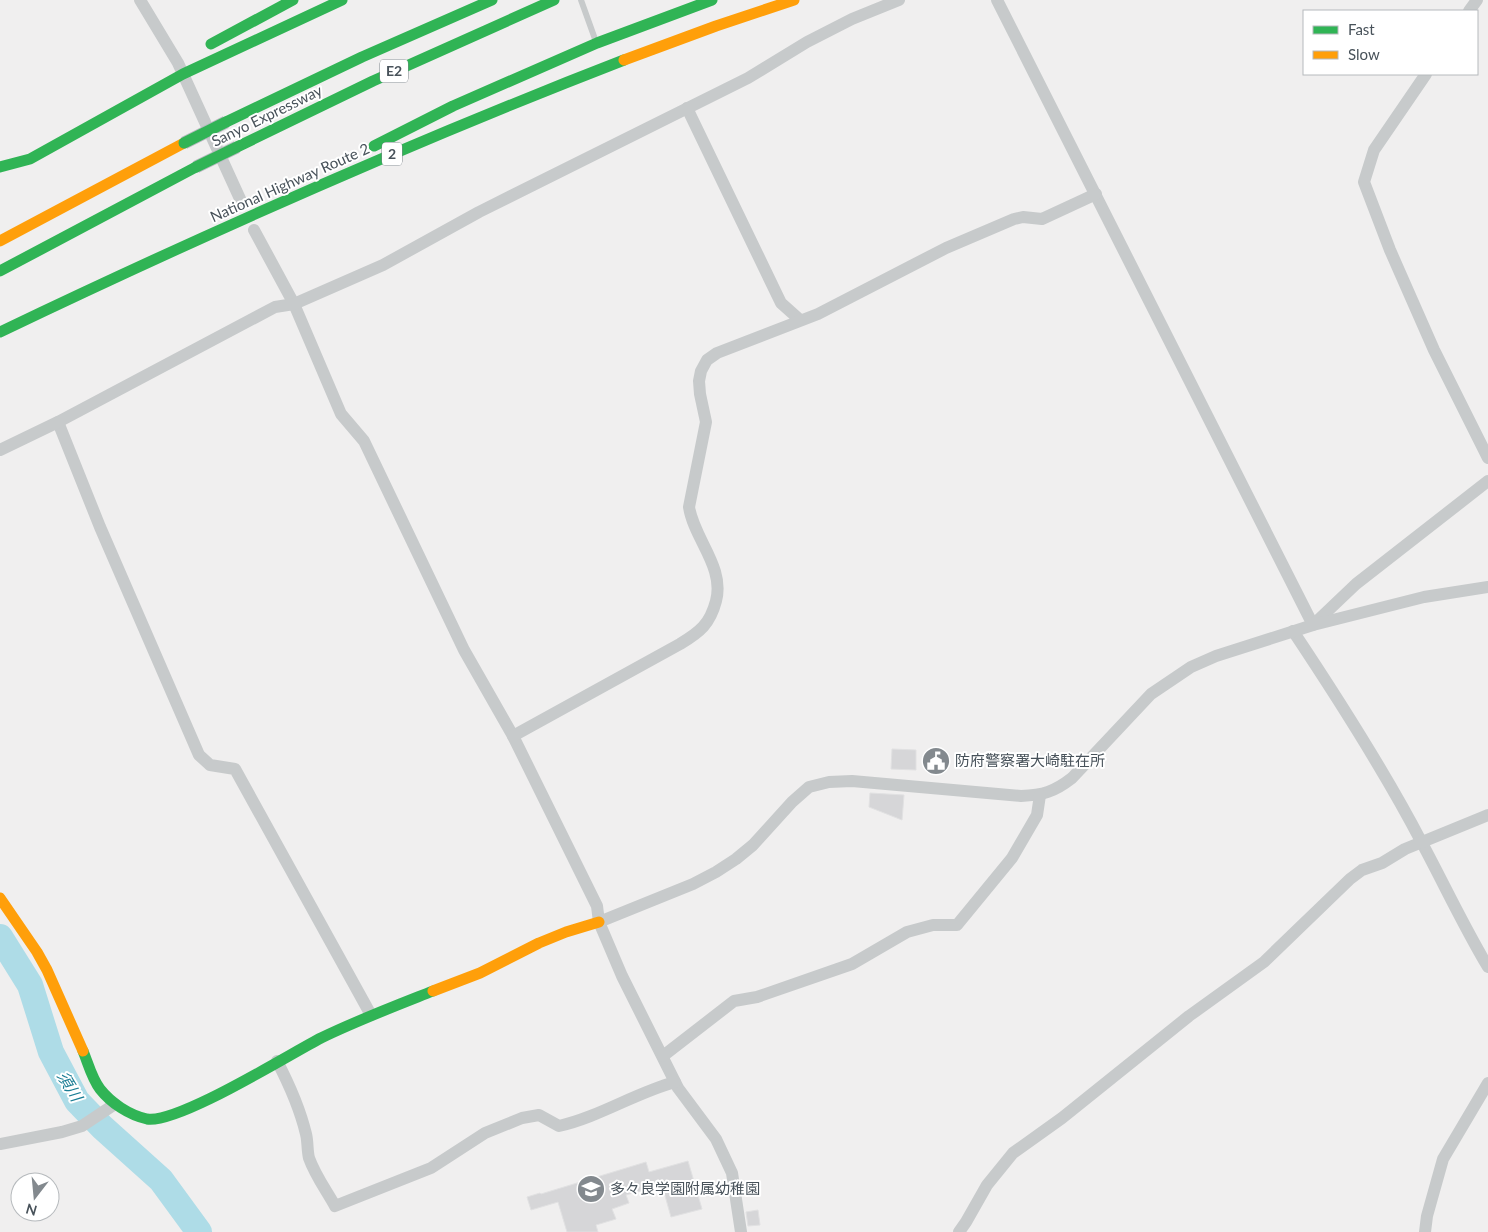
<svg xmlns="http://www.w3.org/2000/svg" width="1488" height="1232" viewBox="0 0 1488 1232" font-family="Lato,'Noto Sans JP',sans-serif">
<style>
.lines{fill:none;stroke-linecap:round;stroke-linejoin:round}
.river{stroke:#aedce7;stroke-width:26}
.building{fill:#d6d6d8;stroke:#e1e1e2}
.lane{stroke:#c7cacb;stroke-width:6}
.street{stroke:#c7cacb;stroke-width:12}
.fast{stroke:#30b455;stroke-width:11}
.slow{stroke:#ff9f0a;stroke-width:11}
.fast-bridge-casing{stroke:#b5b9be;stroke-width:13;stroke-linecap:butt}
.fast-bridge{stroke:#30b455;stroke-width:11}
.labels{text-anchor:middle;stroke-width:4;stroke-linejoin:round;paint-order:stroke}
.shield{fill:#fff;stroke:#7f868c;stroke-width:1}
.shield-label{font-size:14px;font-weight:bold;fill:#48525a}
.street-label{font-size:15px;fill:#48525a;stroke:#fff}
.poi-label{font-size:15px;fill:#48525a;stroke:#fff;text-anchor:start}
.water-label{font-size:16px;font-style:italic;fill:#1a7d94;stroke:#fff}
</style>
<rect width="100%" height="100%" fill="#f0efef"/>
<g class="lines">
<!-- river -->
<path class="river" d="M0,937L30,985L51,1052L77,1101L102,1127L161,1180L199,1232"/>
</g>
<!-- building -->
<g class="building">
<path d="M892,749L916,750V770L891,769Z"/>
<path d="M870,793L904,795L902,820L869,807Z"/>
<path d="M688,1161L702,1209L671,1217L662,1185L626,1195L629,1203L612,1209L616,1219L596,1225L598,1232H567L558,1202L531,1210L527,1197L540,1193L541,1194L646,1162L649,1172Z"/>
<path d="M758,1210L760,1225L748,1226L746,1212Z"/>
</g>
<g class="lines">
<!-- lane -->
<path class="lane" d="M581,0L595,39"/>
<!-- street -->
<g class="street">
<path d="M140,0L178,63L241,201"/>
<path d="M997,0L1313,625"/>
<path d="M1469,11L1477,0"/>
<path d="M1426,74L1374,150L1364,182L1390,250L1434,350L1488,458"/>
<path d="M687,108L781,303L800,320"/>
<path d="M254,230L294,304L341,414L364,441L464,650L513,736L597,906L599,922L622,976L678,1088L716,1139L732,1173L741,1232"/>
<path d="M58,422L100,527L199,755L210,765L235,769L371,1015"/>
<path d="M0,450L58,422L275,307L294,304L383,265L479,212L748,78L807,42L852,19L899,0"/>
<path d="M1315,623L1356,584L1488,481"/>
<path d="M1293,631C1339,700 1384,770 1422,843C1444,884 1464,927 1488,967"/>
<path d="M513,736L680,644C700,632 710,624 716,601C725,567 694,539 689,507L706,422L700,394L699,381L701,371L707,360L717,353L818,314L946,248L1014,219L1023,217L1042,219L1096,194"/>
<path d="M599,922L693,884L716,872L736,859L753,845L792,802L809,787L829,782L852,781L1021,796C1043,795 1054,792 1072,778L1151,694L1191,667L1216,656L1313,625L1424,597L1488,587"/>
<path d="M663,1056L734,1001L757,997L852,964L907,932L933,925H957L1012,858L1037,815L1040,795"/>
<path d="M277,1061C289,1084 300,1109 306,1134C308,1142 307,1150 309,1158C315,1175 326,1190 335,1206L431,1168L485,1133L522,1118L539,1115L559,1126C599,1117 635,1093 675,1082"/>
<path d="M0,1144L62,1132L82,1126L115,1104"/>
<path d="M959,1232L966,1222L987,1185L1013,1153L1062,1118L1189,1016L1264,962L1350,879L1362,870L1382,863L1405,849L1488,815"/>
<path d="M1425,1232L1427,1216L1443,1159L1488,1083"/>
</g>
<!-- fast -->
<g class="fast">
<path d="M211,44L293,0"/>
<path d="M226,122L362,57L492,0"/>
<path d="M374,146L453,106L597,43L712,0"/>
<path d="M237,147L373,81L554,0"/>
<path d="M0,167L30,159L183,74L342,0"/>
<path d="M0,271L196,167"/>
<path d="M0,332C205,234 412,142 624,60"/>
<path d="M83,1051C88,1063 92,1079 100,1089C111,1103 129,1115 147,1119C178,1124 288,1055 321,1038C358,1020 395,1006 433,991"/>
</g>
<!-- slow -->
<g class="slow">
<path d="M624,60L716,26L794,0"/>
<path d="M0,241L184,143"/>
<path d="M0,898L37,952L47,970L83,1051"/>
<path d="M433,991L480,973L539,943L566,932L599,922"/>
</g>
<defs>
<g id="fast-bridge">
<path d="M184,143L226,122"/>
<path d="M196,167L237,147"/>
</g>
</defs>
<!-- fast-bridge casing -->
<use href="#fast-bridge" class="fast-bridge-casing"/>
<!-- fast-bridge -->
<use href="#fast-bridge" class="fast-bridge"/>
</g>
<!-- icons -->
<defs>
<symbol id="civic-disc" viewBox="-11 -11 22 22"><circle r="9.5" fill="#83898e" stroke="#fff"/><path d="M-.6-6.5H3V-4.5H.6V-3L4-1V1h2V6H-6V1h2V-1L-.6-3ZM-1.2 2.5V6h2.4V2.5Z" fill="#fff"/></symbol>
<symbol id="school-disc" viewBox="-11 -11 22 22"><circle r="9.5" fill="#83898e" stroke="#fff"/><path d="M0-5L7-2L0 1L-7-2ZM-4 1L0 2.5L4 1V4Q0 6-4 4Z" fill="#fff"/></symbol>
</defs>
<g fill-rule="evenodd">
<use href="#civic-disc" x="920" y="745" width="32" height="32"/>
<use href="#school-disc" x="575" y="1173" width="32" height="32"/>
</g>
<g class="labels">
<!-- shield labels -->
<g class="shield">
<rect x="380" y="59.5" width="28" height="23" rx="4"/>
<rect x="382" y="142.5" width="20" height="23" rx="4"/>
</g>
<g class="shield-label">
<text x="394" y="76">E2</text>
<text x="392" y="159">2</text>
</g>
<!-- street labels -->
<g class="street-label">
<text transform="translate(267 116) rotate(-26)" y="5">Sanyo Expressway</text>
<text transform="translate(290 183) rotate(-24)" y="5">National Highway Route 2</text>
</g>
<!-- poi labels -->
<g class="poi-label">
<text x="955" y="766">防府警察署大崎駐在所</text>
<text x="610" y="1194">多々良学園附属幼稚園</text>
</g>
<!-- water labels -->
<g class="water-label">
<text transform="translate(70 1086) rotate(59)" y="6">須川</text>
</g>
</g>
<!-- legend -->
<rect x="1303" y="10" width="175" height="65" fill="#ffffff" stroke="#b6babd"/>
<rect x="1313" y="26" width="25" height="8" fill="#30b455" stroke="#b6babd"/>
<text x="1348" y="35" font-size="15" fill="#48525a">Fast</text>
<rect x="1313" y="51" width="25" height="8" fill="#ff9f0a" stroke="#b6babd"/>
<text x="1348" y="60" font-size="15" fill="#48525a">Slow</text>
<!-- north arrow -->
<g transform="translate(35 1197) rotate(196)"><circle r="24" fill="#ffffff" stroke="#b6babd"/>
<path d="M0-4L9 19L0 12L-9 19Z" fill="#83898e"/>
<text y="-8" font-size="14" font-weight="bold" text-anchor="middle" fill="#48525a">N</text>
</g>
</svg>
